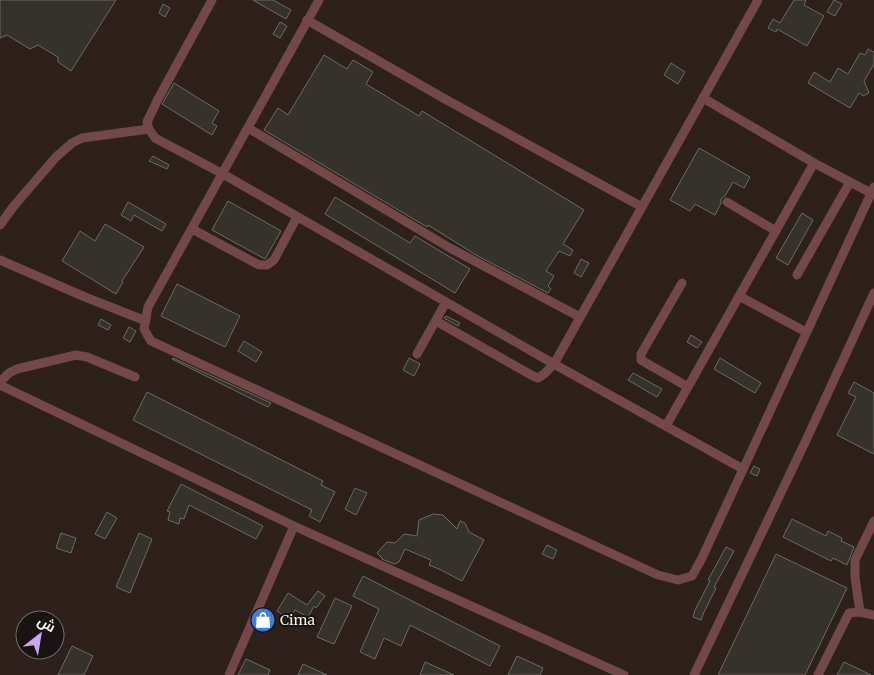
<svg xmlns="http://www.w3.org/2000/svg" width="874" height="675" viewBox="0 0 874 675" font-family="Merriweather,Cairo,serif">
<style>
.built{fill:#2e211c;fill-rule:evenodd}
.building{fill:#35312b;stroke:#6e6a63}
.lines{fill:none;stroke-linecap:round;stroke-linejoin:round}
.minor{stroke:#724849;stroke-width:9}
.labels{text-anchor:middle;stroke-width:4;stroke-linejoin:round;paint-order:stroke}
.poi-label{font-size:14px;fill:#f7f2f1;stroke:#191311;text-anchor:start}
</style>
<rect width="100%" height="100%" fill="#231c1a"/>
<!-- built -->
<path class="built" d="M0,0H874V675H0ZM25,620H55V650H25Z"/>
<!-- building -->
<g class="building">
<path d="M0,0H116L71,71L58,62V57L38,45L30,49L7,35L0,38Z"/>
<path d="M253,0H273L291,10L286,19Z"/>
<path d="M794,0H806L804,5L824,16L807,46L777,29L776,32L768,28L773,19L780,23Z"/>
<path d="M834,0L842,4L835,16L827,12Z"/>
<path d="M163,4L170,8L165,17L159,13Z"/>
<path d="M280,22L287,26L280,38L273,34Z"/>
<path d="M868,49L874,52V64L864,81L869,93L863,96L859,93L850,108L808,83L814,72L830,82L838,68L848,74L860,53L865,55Z"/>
<path d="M324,55L347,69L353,60L373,72L366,84L419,116L422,111L584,210L563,244L573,250L570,256L559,251L546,271L554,276L548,286L551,289L548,293L476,255L428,225L427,227L264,130L278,108L288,115Z"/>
<path d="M671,63L685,72L678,84L664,75Z"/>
<path d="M174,83L219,111L212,123L217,126L212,135L162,104Z"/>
<path d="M699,148L750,177L744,188L733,182L725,196L721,199V203L715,215L695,204L690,211L670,200Z"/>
<path d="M153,156L169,165L167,169L149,161Z"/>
<path d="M335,197L410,243L415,236L470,269L455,293L325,214Z"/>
<path d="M228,201L281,231L265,259L212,230Z"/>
<path d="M128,202L166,224L162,231L134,215L131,221L121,215Z"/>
<path d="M802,213L813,220L788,265L776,258Z"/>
<path d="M105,224L144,247L122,281L123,282L116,294L62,261L80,231L95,241Z"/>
<path d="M581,259L589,263L581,277L574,273Z"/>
<path d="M177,284L240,316L225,347L161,316Z"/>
<path d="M446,316L460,323L458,326L444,318Z"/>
<path d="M101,319L111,325L108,330L98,325Z"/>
<path d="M129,327L136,331L130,342L123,338Z"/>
<path d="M691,335L702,342L697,348L687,342Z"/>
<path d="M244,341L262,352L256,362L238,351Z"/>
<path d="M173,358L271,403L268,407L172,359Z"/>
<path d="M409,358L420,364L414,376L403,370Z"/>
<path d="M720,358L761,383L755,393L714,369Z"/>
<path d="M633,373L662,389L657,397L628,380Z"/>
<path d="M854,382L874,393V454L837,435L856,397L848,393Z"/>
<path d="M147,392L323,481L321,485L335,492L320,522L309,516L312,510L133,420Z"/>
<path d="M754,466L760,469L757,476L750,473Z"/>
<path d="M181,484L263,526L256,539L189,505L184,519L180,518L179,524L168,520L170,512L167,511Z"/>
<path d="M355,488L367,493L356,515L345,509Z"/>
<path d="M107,512L117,518L105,539L95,534Z"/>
<path d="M433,514L443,515L457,529L460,521L465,523L469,532L484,540L462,581L439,569L429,565L431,560L405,549L399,562L394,564L382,559V558L377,553L387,542L395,543L404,534L417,536L419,520Z"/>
<path d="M792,519L826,536L828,531L842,538L841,541L854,547L847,565L833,558L831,561L783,537Z"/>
<path d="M61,533L76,538L71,553L56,548Z"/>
<path d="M139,533L152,539L130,593L116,587Z"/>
<path d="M547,545L557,550L553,559L542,554Z"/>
<path d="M726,547L734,551L714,587L716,588L704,612L701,620L693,617L695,610L710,581L708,580Z"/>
<path d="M776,554L847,588L805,675H718Z"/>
<path d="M363,576L500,646L490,666L410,625L401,646L384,638L375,659L360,652L379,609L353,596Z"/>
<path d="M318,591L325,596L316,608L314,606L308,617L295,610L289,619L277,611L288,593L307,605Z"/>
<path d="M335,598L352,606L334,644L317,637Z"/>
<path d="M72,646L93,656L84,675H58Z"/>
<path d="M517,656L543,668L540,675H508Z"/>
<path d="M246,659L270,670L268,675H238Z"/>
<path d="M425,662L454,675H420Z"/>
<path d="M844,662L871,675H837Z"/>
<path d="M303,664L327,675H298Z"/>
</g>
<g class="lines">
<!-- minor -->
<g class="minor">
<path d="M212,0L158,99L147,122L149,129L155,138L223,174L554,364L743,469"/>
<path d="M319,0L148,307L144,329L151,341L658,575L678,580L692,576L701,560L874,187"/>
<path d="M307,20L445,99L642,207"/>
<path d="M703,98L814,163L871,193"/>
<path d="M248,128L450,248L580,317"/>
<path d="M727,202L776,231"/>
<path d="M0,225L13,207L56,157L72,143L82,138L149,129"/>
<path d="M192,229L259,265H267L274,260L297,217"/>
<path d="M0,260L85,297L146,321"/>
<path d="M797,275L850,182"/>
<path d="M682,283L641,354V360L688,387"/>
<path d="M739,296L806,332"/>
<path d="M436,321L533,376L538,378L544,374L554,364L758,0"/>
<path d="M417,354L446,302"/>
<path d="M0,382L9,373L17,369L76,355L87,357L135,377"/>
<path d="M0,385L294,526L624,675"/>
<path d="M666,426L814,163"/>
<path d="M860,612L855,577V560L874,521"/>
<path d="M229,675L294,526"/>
<path d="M694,675L808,436L874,293"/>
<path d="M818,675L849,613L860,612L874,615"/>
</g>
</g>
<!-- icons -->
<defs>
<symbol id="shop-disc" viewBox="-11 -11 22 22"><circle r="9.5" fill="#3f7fe0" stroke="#191311"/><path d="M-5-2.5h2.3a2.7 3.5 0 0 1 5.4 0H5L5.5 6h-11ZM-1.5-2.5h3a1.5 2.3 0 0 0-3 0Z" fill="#fff"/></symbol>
</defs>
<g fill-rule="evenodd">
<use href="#shop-disc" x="249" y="606" width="28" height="28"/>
</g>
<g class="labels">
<!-- poi labels -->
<g class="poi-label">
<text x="280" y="625">Cima</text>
</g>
</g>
<!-- north arrow -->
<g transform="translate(40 635) rotate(31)"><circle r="24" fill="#191311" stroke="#726c6b"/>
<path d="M0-4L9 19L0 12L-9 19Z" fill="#c6a6f0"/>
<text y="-8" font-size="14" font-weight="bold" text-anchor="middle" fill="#f7f2f1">ش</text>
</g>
</svg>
